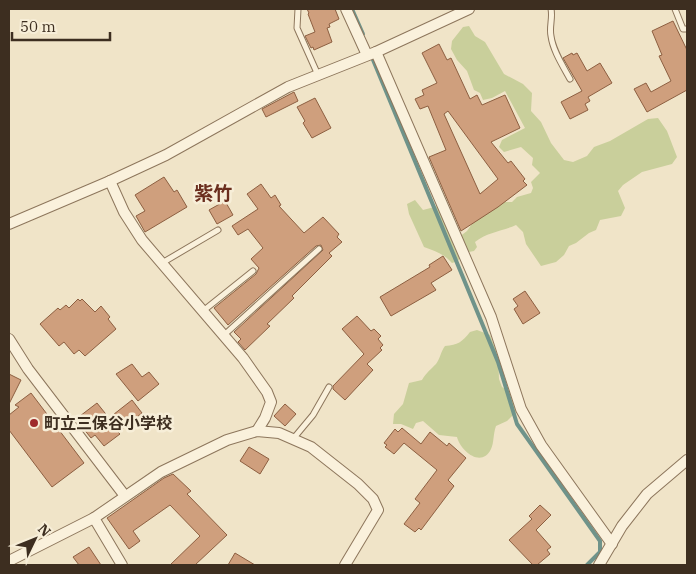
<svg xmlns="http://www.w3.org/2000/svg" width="696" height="574" viewBox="0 0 696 574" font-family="'IBM Plex Serif','Noto Sans JP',serif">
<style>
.green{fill:#c9cf9b}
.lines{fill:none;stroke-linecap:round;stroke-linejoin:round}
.stream{stroke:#6f938a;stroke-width:4}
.building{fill:#cf9f7d;stroke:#8d5f41;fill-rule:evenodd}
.lane-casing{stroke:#8d765c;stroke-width:7}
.street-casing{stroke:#8d765c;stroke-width:12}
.lane{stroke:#faf1dc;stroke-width:5}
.street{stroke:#faf1dc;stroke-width:10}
.poi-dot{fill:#9e2a2b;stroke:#f7eed8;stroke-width:2}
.labels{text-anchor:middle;stroke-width:5;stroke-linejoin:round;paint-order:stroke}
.poi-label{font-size:16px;font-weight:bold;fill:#3d2e20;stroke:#f7eed8;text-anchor:start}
.quarter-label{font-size:19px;font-weight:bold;fill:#6b2e1e;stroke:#f7eed8}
</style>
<rect width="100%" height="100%" fill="#f0e4c8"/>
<!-- green -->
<g class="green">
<path d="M469,26L475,36L485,42L504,74L523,84L532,93L531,111L541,122L551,143L564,160L573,162L587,156L594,147L610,141L648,119L658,118L667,131L677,157L672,164L642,172L623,185L618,191L625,208L621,216L600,220L596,230L589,233L576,243L569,246L564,255L556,262L541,266L526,244L523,232L516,225C503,231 487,232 475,242L477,247L474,251C466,252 461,254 458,261L452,263C444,254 435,251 424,247L409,214L407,204L415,200L423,210L438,206L448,223L449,233L454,241L467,231L476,218L503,202H512L517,197L531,193L533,188L531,182L540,173L532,165L533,158L521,147L504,152L499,147L502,140L525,128L505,91L492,98L483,100L480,93L474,90L467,71L457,60L451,49L452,41L463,27Z"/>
<path d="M477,330L490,335L498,355L499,379L502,387L510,392L517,411L507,421L496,426C493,434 494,443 491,449C482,468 461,452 457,437L439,435L423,421L416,423L413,429L401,424H393L394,414L403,404L409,383L422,380C426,373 431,369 436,364C440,359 441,351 445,346C458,345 462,342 470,332Z"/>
</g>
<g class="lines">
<!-- stream -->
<g class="stream">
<path d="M352,9L363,34"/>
<path d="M371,55L498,362L517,424L600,541V552L587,565"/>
</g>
</g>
<!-- building -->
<g class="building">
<path d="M307,9H335L339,19L329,24L330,27L327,28L332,42L314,50L313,47L311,48L305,36L315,32L308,14L309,13Z"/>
<path d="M673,21L687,50V90L647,112L634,89L646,83L651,92L671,81L659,56L662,55L652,31Z"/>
<path d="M439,44L447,60L451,58L470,99L477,95L482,105L505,95L520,128L491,142L508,163L511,161L525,179L523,181L527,185L498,207L461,231L429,157L446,150L428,106L420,109L415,99L424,95L422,90L437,83L422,53ZM448,111L498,179L480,194L444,114Z"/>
<path d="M572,53L573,55L577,53L587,71L600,63L612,83L588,97L590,101L585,104L588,110L570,119L561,102L582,91L563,58Z"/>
<path d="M294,92L298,101L266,117L262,109Z"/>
<path d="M315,98L331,128L312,138L303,123L305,121L297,107Z"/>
<path d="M164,177L174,192L177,190L187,207L145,232L136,216L145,211L135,195Z"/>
<path d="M261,184L271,198L275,195L281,205L279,206L304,233L323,217L339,234L337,237L342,242L329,253L332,256L292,296L294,298L267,324L270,326L245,350L238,342L241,339L234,332L323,250L321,245L316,246L228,325L214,308L256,274L259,268L251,259L263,248L248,229L238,235L232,226L258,209L247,194Z"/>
<path d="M225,201L233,215L217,224L209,210Z"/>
<path d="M443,256L452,270L431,283L436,290L391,316L380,297L430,267L429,265Z"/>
<path d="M525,291L540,313L523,324L514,309L518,306L513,299Z"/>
<path d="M78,299L80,301L82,299L95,312L101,306L110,317L108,319L116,329L85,356L79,350L74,354L64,342L59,346L40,324L58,308L60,310L66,305L69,308Z"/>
<path d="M357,316L371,331L374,329L381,336L378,339L383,345L380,348L382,350L367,364L373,370L345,400L333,389V386L364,354L342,329Z"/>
<path d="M132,364L142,377L149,372L159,384L138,401L116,374Z"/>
<path d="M9,374L21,380L9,404Z"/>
<path d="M31,393L84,463L52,487L9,430V415L19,407L15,405Z"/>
<path d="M132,400L142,413L118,432L120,434L104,446L95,435L91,438L83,428L87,425L80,416L97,403L109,418Z"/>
<path d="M285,404L296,414L285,426L274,416Z"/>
<path d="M402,428L421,444L430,432L447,446L449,443L466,458L448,480L454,486L421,530L419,528L415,532L404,524L420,503L415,499L437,470L404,443L394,454L385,447L387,445L384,443L395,429L398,432Z"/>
<path d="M249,447L269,459L260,474L240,461Z"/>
<path d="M173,474L191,491L187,494L227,535L195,565H170L200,536L170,505L133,531L140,541L129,549L107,518L164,478Z"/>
<path d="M540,505L551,515L536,530L551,547L547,550L550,554L537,565H533L509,540L532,519L529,516Z"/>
<path d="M89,547L101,565H79L73,557Z"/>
<path d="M235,553L255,565H228Z"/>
</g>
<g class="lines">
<defs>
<g id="lane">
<path d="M298,9L297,28L318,75"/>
<path d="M551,9C553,18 549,27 551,36C553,51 563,66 570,79"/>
<path d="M675,9L683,29H687"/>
<path d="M162,263L218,230"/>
<path d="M203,311L253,271"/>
<path d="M223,336L319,249"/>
<path d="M293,439L313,415L329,387"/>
</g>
<g id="street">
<path d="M346,9L367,55"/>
<path d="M376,52L491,317L521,409L541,445L612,544"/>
<path d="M110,181L124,212L142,240L243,358L267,392L271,402L265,418L257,431"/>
<path d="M9,224L110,181L166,155L288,87L376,52L469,9"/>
<path d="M9,339L28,369L125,496"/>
<path d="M94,518L122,565"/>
<path d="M9,561L94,518L161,472L227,440L257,431L279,433L311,447L358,484L373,499L378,510L345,565"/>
<path d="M599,565L622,526L647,494L687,460"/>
</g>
</defs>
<!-- lane casing -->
<use href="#lane" class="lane-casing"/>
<!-- street casing -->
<use href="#street" class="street-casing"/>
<!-- lane -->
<use href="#lane" class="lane"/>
<!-- street -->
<use href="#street" class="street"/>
</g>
<!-- markers -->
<circle class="poi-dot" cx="34" cy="423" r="5"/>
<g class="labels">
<!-- poi labels -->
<g class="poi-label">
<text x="44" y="429">町立三保谷小学校</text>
</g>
<!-- quarter labels -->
<g class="quarter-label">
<text x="213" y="200">紫竹</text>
</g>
</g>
<!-- border -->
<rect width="696" height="574" fill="none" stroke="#3d2e20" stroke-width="20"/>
<!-- north arrow -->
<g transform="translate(35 539) rotate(47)" stroke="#f7eed8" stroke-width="4" paint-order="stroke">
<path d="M0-4L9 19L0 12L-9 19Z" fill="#3d2e20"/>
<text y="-8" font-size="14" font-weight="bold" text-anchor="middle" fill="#3d2e20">N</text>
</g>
<!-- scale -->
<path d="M12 32v8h98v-8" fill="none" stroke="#3d2e20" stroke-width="2.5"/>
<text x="20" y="32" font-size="15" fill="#3d2e20" stroke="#f7eed8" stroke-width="4" paint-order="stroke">50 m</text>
</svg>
